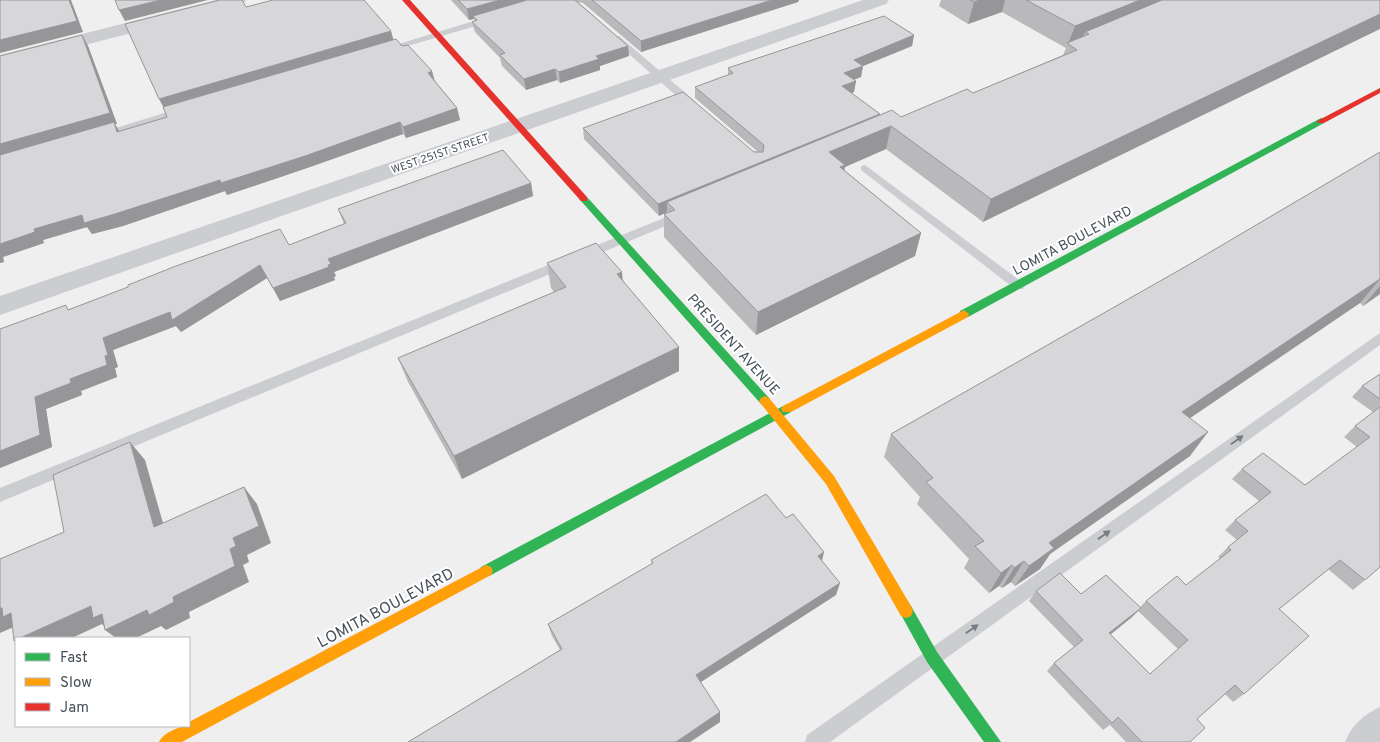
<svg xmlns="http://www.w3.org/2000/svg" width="1380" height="742" viewBox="0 0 1380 742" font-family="Overpass,sans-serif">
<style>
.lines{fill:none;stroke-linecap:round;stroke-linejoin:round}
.lane{fill:#cbcdd0;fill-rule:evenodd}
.street{fill:#cbcdd0;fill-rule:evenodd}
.fast{fill:#30b455;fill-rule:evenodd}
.slow{fill:#ff9f0a;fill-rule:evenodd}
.jam{fill:#e5322d;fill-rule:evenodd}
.wall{fill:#b9b9bb;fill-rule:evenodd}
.shaded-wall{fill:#969698}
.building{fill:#d7d7d9;stroke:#969698}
.oneway{fill:#757c83}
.labels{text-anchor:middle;stroke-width:4;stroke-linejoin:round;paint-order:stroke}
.far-street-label{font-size:11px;fill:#47505a;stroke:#fff}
.street-label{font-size:14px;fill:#47505a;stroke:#fff}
.near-street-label{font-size:16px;fill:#47505a;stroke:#fff}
</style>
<rect width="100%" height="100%" fill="#f0efef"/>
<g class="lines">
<!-- lane -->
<g class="lane">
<path d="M490,16L495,19L493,21L387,52L379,50Z"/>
<path d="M613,36H619L696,102V106H688L613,40Z"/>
<path d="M184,107L189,110L188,112L101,137L96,134Z"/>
<path d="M865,165L1023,283L1025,286L1023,289H1015L861,170V166Z"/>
<path d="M681,211L685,212V218L0,502V488Z"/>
<path d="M1380,333V345L830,742H805L807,735Z"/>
</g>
<!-- street -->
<g class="street">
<path d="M216,0H246L243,4L0,67V55Z"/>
<path d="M863,0H889L886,4L0,315V296Z"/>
<path d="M1380,707V742H1345C1352,725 1363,715 1380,707Z"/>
</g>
<!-- fast -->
<g class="fast">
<path d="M1321,118L1324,119V123L968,317L964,318L959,314L960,311Z"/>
<path d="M584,196L587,197L769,398L771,401L769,404H761L581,201L579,199Z"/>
<path d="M787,404L791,406L793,409L791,412L491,575L486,577L481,575L479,571L481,567Z"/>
<path d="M906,604L911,606L937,652L1001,742H984L927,662L899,611L901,606Z"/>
</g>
<!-- slow -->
<g class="slow">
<path d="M964,310L969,314L968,317L791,412H783L781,409L783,406Z"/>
<path d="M765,396L769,398L834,476L911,606L913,611L911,616L906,618L901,616L826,484L761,404L759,401L761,398Z"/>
<path d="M486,565L491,567L493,571L491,575L182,742H159C163,733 179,726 189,726V722Z"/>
</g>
<!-- jam -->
<g class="jam">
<path d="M402,0H410L587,197V201H581Z"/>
<path d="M1380,88V93L1324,123H1318L1317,121Z"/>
</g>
</g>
<!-- wall -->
<g class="wall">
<path d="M451,0H799L798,2L641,52L583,3L578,2L628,46L629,56L600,66V70L560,83L557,80L526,90L502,66L500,58L475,32L472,22L474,21V19L469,20Z"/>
<path d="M941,0H1380L983,222L886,149L845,167L844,170L921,233L915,256L756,335L664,237V214L668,213L667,212L659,216L584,139L583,128L758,152L695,98V87L728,75V68L914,35L912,46L863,66L861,77L854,80L856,81L854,92L851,93L880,114V115L901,117L973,93L1063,55L1066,48L1002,12L968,24L939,6Z"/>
<path d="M246,7L391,31L393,39L432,71L434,80L457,108L460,120L406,138L403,134L310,167L227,195L225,191L123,226L92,234L87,227L43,240L44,243L3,257L4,262L0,263L82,35L88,46L117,124H115L119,132L167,117L163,107Z"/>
<path d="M1380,152V294L1363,306L1360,303L1190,418V456L1050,554L1040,569L1015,586L1011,582L1002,588L999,586L989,593L964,568L969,559L917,504L920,497L884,457L891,434L1190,264Z"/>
<path d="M531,183L533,196L334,272L336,276L334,277L335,280L280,301L267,278L181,332L176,326L113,350L118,367L115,368L117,377L81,391L82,395L46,409L52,447L0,468V329L70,309L289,245L344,224L338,209Z"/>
<path d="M547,263L623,280L679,371L462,479L408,382L398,358L554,292L551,288Z"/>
<path d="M1380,374V567L1365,580L1353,590L1328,569L1279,609L1244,694L1233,702L1225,694L1197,719L1190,742H1126L1110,725L1103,730L1047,671L1054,663L1074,647L1029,601L1036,591L1081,594L1140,607L1146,601L1186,585L1220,559L1218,557L1228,547L1237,540L1225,530L1235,520L1259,501L1232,479L1242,469L1305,485L1357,447L1344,437L1355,426L1373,412L1352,397L1362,386ZM1138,611L1178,649L1150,674L1110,635L1132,617Z"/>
<path d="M786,518L824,552L822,561L836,595L701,682L720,722L690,742H408L560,650L552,636L548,624L652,564L651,560Z"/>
</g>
<!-- shaded-wall -->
<g class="shaded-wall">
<path d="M69,0H71L83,32L0,53V40Z"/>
<path d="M161,0H208L125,21L119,10Z"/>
<path d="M500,0H537L473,16L474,19L469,20L467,9Z"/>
<path d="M772,0H799L798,2L641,52V41Z"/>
<path d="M980,0H1005L1002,12L968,24L974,2Z"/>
<path d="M1140,0H1184L1089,34L1085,32L1081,42L1068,44L1075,26Z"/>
<path d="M1380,14V29L983,222L991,199Z"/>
<path d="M391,31L394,42L165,110L159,99Z"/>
<path d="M82,35L88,46L117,124H115L120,133L117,132L0,158V144Z"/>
<path d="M914,35L912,46L863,66L861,77L842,84L844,73L854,60Z"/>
<path d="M628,46L629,56L600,66V70L560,83L559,72L596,56Z"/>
<path d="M555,69L557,80L526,90L524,79Z"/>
<path d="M432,71L435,82L428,73Z"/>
<path d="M856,81L854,92L840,98L842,86Z"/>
<path d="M457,108L460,120L406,138L403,127Z"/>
<path d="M880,114L878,126L667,202V212L659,216L658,204Z"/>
<path d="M400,122L403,134L310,167L227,195L225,191L123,226L92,234L87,227L43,240L44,243L3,257L4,262L0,263V244L34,229L82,215L220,180Z"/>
<path d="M891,126L886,149L845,167L841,188L829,152Z"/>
<path d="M531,183L533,196L334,272L336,276L334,277L335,280L280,301L273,288L328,265V259Z"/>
<path d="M921,233L915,256L756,335L758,312Z"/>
<path d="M260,265L267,278L181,332L176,326L113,350L118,367L115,368L117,377L81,391L82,395L46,409L52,447L0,468V451L35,397L70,379L105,356L103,338Z"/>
<path d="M622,272L624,296L617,274Z"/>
<path d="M1380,279L1360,303L1165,435L1182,412Z"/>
<path d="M1380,286V294L1363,306Z"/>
<path d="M679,347V371L462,479L454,456Z"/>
<path d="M1208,432L1190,456L1050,554L1040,569L1015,586L1029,566L1049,543Z"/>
<path d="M130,442L145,460L169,544L154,527Z"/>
<path d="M244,487L257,504L271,543L247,555L249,562L243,565L249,582L189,612L190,618L166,630L161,626L136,638H116L105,630L107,629L102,624L72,638H20L91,606L173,597L230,549L233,538Z"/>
<path d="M824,552L821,564L818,556Z"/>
<path d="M1024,561L1011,582L1002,588L1014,568Z"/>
<path d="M1012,565L999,586L989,593L1001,573Z"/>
<path d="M840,583L836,595L696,685V675Z"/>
<path d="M0,608H2L11,613L16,626L0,633Z"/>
<path d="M1141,608L1132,617L1101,642L1109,633Z"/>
<path d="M720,712V722L690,742H676Z"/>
</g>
<!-- building -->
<g class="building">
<path d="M0,0H69L77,21L0,40Z"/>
<path d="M115,0H161L119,10Z"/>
<path d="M220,0H242L246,7L273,0H364L391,31L159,99L125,24Z"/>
<path d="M458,0H500L467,9Z"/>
<path d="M527,0H575L628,46L596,56L599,59L559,72L555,69L524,79L500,55L505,53L472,22L477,20L473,16Z"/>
<path d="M592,0H772L641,41Z"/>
<path d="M970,0H980L974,2Z"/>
<path d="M1026,0H1140L1075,26Z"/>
<path d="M1162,0H1380V14L991,199L891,126L829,152L845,165L840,167L921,233L758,312L664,214L675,210L667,202L892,110L901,117L967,89L973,93L1077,50L1067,43L1089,34L1085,32Z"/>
<path d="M884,16L914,35L854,60L863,66L844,73L856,81L842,86L880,114L658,204L583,128L683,92L754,152H763L764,145L695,87L733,73L728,68Z"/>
<path d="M82,35L110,113L0,144V56Z"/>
<path d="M396,39L402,46L408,45L432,71L428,73L457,108L403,127L400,122L305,156L221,183L220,180L115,214L84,223L82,215L34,229L35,232L0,244V155L114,122L117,132L167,117L163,107Z"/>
<path d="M503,150L531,183L328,259L331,264L328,265L329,267L273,288L260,265L172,320L170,312L103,338L108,355L105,356L107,365L70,379L71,383L35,397L40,435L0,451V329L66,305L68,310L128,287V285L176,266L280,229L289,245L346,223L338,209Z"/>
<path d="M1380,152V279L1182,412L1208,432L1049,543L1054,548L1029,566L1024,561L1014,568L1012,565L1001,573L975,546L984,541L926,482L933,478L891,434L1190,264Z"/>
<path d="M596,243L622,272L617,274L679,347L454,456L398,358L566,287L547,263Z"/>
<path d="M1380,374V399L1362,386Z"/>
<path d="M1380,407V567L1365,580L1340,560L1279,609L1309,636L1244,694L1235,685L1197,719L1205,728L1190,742H1142L1118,717L1112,723L1054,663L1083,640L1036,591L1060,573L1081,594L1106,575L1141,608L1109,633L1150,674L1188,640L1146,601L1177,576L1186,585L1231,550L1228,547L1248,531L1235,520L1271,492L1242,469L1263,453L1305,485L1370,437L1355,426Z"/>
<path d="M130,442L154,527L244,487L259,526L233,538L236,546L230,549L235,566L173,597L174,602L149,615L147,610L105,630L102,614L93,618L91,606L20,638H16V640L14,641L11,613L3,617L2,608H0V559L64,532L53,475Z"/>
<path d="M766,494L786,518L793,514L824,552L818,556L840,583L696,675L720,712L676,742H408L562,649L548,624L653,563L651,560Z"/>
</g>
<!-- one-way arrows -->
<defs><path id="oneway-solid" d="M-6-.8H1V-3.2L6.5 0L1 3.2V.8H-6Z" transform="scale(1.25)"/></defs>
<g class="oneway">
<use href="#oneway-solid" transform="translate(1237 440) rotate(-35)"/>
<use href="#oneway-solid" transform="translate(1104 535) rotate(-35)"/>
<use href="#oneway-solid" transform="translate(972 629) rotate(-35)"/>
</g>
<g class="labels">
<!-- far-street labels -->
<g class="far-street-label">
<text transform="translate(440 153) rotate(-19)" y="4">WEST 251ST STREET</text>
</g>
<!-- street labels -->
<g class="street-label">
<text transform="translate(1072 240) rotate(-28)" y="5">LOMITA BOULEVARD</text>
<text transform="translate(734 344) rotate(48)" y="5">PRESIDENT AVENUE</text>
</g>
<!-- near-street labels -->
<g class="near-street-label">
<text transform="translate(385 607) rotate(-28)" y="6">LOMITA BOULEVARD</text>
</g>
</g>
<!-- legend -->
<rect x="15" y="637" width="175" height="90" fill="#ffffff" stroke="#b5b9bd"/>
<rect x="25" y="653" width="25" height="8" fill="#30b455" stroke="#b5b9bd"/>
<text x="60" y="662" font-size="15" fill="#47505a">Fast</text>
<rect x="25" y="678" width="25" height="8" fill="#ff9f0a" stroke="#b5b9bd"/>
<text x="60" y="687" font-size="15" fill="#47505a">Slow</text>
<rect x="25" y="703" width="25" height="8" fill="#e5322d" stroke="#b5b9bd"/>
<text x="60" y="712" font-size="15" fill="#47505a">Jam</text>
</svg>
